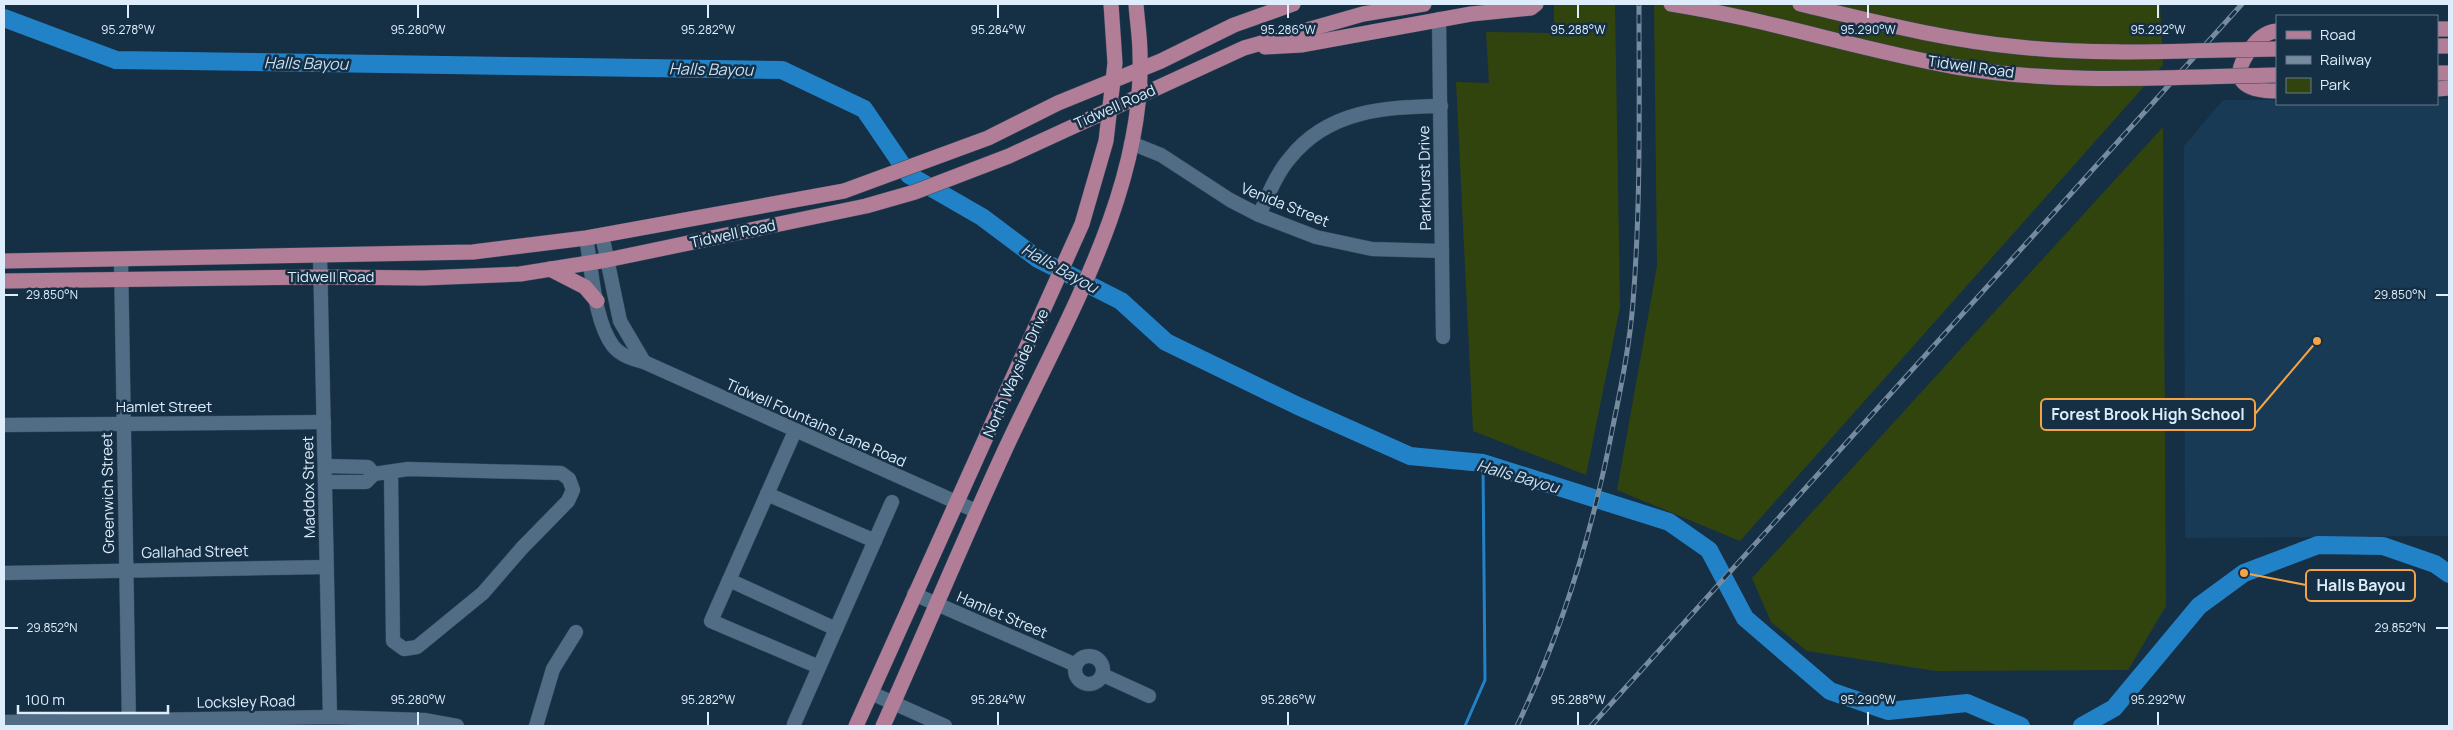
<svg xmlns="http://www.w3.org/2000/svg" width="2453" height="730" viewBox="0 0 2453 730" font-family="Manrope,sans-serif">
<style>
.built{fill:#193a55}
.green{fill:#32440d}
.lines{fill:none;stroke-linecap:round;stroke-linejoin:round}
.stream{stroke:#2282c8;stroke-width:3}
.river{stroke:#2282c8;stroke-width:18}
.minor-casing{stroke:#354a5d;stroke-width:15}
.major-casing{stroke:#354a5d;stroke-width:16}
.minor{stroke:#516d86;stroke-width:14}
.major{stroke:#b27e97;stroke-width:15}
.rail-casing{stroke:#768b9d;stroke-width:5}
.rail{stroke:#152f45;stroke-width:3;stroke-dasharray:9;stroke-linecap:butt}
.major-bridge-casing{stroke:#354a5d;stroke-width:16;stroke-linecap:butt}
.major-bridge{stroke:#b27e97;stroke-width:15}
.ticks{fill:none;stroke:#ddedfb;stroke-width:2}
.labels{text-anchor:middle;stroke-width:5;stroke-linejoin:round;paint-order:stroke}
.street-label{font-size:15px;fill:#ddedfb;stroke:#152f45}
.water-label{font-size:16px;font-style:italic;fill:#cbdff2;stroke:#152f45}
.ticks-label{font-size:12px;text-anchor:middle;fill:#ddedfb;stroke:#152f45;stroke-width:5;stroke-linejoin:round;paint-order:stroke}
.leader{fill:none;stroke:#f5a345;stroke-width:2}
.callout-dot{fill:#f5a345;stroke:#152f45;stroke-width:2}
.callout{fill:#152f45;stroke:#f5a345;stroke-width:2}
.callout-label{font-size:16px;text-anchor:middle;font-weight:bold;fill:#ddedfb}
</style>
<rect width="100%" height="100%" fill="#152f45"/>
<!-- built -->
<path class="built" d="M2437,99H2449V536L2185,538L2184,146L2223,100H2277V104H2437Z"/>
<!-- green -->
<g class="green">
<path d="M1554,4H1615L1620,307L1586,475L1473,431L1456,82L1489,83L1486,32L1554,33Z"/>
<path d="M1654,4H2160L2163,65L1740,541L1617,490L1657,266Z"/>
<path d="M2163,127L2166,606L2128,670L1936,671L1807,651L1771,622L1752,578Z"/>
</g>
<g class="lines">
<!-- stream -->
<g class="stream">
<path d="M2435,564H2449"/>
<path d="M1465,726L1485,680L1483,463"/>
</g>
<!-- river -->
<g class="river">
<path d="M4,18L116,60L782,70L864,109L909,175L982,217L1038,259L1121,301L1166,342L1298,406L1410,456L1483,463L1669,522L1709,550L1745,618L1830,691L1888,711L1967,703L2021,726"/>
<path d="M2082,726L2114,708L2199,606L2244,573L2318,545L2383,546L2435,564L2449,574"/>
</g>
<defs>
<g id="minor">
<path d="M1439,19L1443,337"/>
<path d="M1131,143L1161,155L1230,200L1259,215L1316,237L1372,249L1442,251"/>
<path d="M1259,215C1268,196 1276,174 1290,158C1328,110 1385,107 1441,106"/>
<path d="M602,235L620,321L644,362"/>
<path d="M586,238C592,269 594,321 613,346C621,356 633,359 644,362L976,511"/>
<path d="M320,255L330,717"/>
<path d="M121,259L129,726"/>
<path d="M4,425L324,422"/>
<path d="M795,431L711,621L819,667"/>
<path d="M325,466L368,467L374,474"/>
<path d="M325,482H366L374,474L408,469L561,473L569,479L573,490L568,501L522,548L483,593L417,647L404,649L393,641L391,472"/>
<path d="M767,494L875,541"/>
<path d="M4,573L326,567"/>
<path d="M729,580L836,629"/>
<path d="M914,594L1076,665"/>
<circle cx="1089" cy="670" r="14"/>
<path d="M1103,675L1149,696"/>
<path d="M871,693L945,726"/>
<path d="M4,722L330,717L424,720L457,726"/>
<path d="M794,724L892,502"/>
<path d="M536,726L553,669L576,632"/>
</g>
<g id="major">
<path d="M2437,29H2449"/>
<path d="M2277,31C2264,32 2256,41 2249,51C2228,81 2246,91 2277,91"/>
<path d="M2437,46H2449"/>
<path d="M1265,47L1301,45L1471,14L1531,8L1536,4"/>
<path d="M2437,73H2449"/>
<path d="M2437,89L2449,88"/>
<path d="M4,261L473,252L586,238L844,191L988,138L1058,103L1161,61L1234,25L1293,4"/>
<path d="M550,269L585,287L597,301"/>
<path d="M4,281L321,277L423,278L520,274L607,260L866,206L915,192L1009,156L1244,48L1363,14L1424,4"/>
<path d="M856,726L1082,224L1106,141L1115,63L1111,4"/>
<path d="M883,726C924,635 962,543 1004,452C1060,330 1145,193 1140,54C1140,37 1137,20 1136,4"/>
</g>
</defs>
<!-- minor casing -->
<use href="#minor" class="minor-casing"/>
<!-- major casing -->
<use href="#major" class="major-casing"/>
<!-- minor -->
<use href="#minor" class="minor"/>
<!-- major -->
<use href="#major" class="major"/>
<defs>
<g id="rail">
<path d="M1517,726C1563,630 1594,526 1614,421C1622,382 1630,342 1633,302C1641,203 1639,103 1639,4"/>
<path d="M1591,726L2242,4"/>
</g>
</defs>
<!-- rail casing -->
<use href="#rail" class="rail-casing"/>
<!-- rail -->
<use href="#rail" class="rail"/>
<defs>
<g id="major-bridge">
<path d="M1671,4C1767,19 1860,50 1956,67C2061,85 2170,77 2277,75"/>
<path d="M1800,4C1872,21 1944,40 2019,47C2104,56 2191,50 2277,49"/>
</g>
</defs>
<!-- major-bridge casing -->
<use href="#major-bridge" class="major-bridge-casing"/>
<!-- major-bridge -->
<use href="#major-bridge" class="major-bridge"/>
</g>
<!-- ticks -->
<path class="ticks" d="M128,5V18M418,5V18M708,5V18M998,5V18M1288,5V18M1578,5V18M1868,5V18M2158,5V18M5,295H18M2436,295H2448M5,628H18M2436,628H2448M418,712V725M708,712V725M998,712V725M1288,712V725M1578,712V725M1868,712V725M2158,712V725"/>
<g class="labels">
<!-- street labels -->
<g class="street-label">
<text transform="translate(1971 67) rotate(8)" y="5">Tidwell Road</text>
<text transform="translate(1115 107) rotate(-24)" y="5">Tidwell Road</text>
<text transform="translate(1425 178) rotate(-91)" y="5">Parkhurst Drive</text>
<text transform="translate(1285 205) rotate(22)" y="5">Venida Street</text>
<text transform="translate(733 234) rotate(-12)" y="5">Tidwell Road</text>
<text x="331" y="282">Tidwell Road</text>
<text transform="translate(1016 373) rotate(-66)" y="5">North Wayside Drive</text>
<text x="164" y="412">Hamlet Street</text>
<text transform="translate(816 423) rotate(24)" y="5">Tidwell Fountains Lane Road</text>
<text transform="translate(309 487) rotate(-91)" y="5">Maddox Street</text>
<text transform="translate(108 493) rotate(-91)" y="5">Greenwich Street</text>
<text transform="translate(195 552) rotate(-1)" y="5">Gallahad Street</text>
<text transform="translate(1002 615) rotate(23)" y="5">Hamlet Street</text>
<text transform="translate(246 702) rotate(-1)" y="5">Locksley Road</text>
</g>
<!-- water labels -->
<g class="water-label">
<text transform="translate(306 63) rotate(1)" y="6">Halls Bayou</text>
<text transform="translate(711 69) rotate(1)" y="6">Halls Bayou</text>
<text transform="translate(1060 268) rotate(29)" y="6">Halls Bayou</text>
<text transform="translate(1518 476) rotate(16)" y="6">Halls Bayou</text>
</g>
</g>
<g class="ticks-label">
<text x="128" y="34">95.278°W</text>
<text x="418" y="34">95.280°W</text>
<text x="708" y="34">95.282°W</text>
<text x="998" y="34">95.284°W</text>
<text x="1288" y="34">95.286°W</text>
<text x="1578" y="34">95.288°W</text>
<text x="1868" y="34">95.290°W</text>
<text x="2158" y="34">95.292°W</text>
<text x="2400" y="299">29.850°N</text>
<text x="52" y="299">29.850°N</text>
<text x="2400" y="632">29.852°N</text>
<text x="52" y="632">29.852°N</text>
<text x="418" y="704">95.280°W</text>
<text x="708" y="704">95.282°W</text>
<text x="998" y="704">95.284°W</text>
<text x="1288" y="704">95.286°W</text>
<text x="1578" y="704">95.288°W</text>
<text x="1868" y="704">95.290°W</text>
<text x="2158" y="704">95.292°W</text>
</g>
<!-- callouts -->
<path class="leader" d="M2317 341L2255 414M2244 573L2306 585"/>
<g class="callout-dot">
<circle cx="2317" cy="341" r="5"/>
<circle cx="2244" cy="573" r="5"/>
</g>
<g class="callout">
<rect x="2041" y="399" width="214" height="31" rx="5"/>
<rect x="2306" y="570" width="109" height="31" rx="5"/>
</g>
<g class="callout-label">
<text x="2148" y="420">Forest Brook High School</text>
<text x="2361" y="591">Halls Bayou</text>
</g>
<!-- border -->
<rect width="2453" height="730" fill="none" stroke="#ddedfb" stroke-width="10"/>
<!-- legend -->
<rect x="2276" y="15" width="162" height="90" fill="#152f45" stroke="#657b8e"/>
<rect x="2286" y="31" width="25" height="8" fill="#b27e97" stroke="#657b8e"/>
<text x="2320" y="40" font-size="15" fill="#ddedfb">Road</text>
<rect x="2286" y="56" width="25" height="8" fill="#768b9d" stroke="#657b8e"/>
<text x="2320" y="65" font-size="15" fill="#ddedfb">Railway</text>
<rect x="2286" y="78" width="25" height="15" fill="#32440d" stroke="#657b8e"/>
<text x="2320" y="90" font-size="15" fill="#ddedfb">Park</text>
<!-- scale -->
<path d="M18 705v8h150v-8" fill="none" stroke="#ddedfb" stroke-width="2.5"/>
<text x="25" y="705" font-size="15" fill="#ddedfb" stroke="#152f45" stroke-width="4" paint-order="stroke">100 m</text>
</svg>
